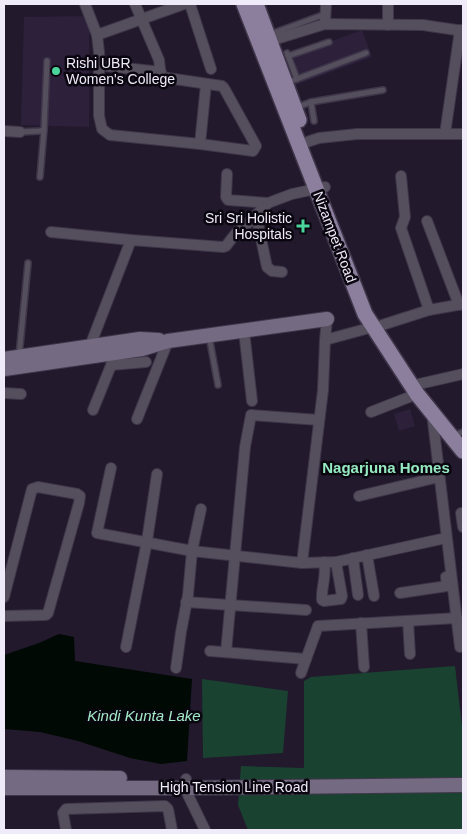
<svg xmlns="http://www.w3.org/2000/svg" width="467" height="834" viewBox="0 0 467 834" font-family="Helvetica,sans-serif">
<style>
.built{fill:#2c203b}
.green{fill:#1a4230}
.water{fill:#000903}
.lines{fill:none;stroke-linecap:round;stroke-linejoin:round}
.lane-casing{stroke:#3f364a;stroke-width:8}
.street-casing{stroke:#3f364a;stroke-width:12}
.secondary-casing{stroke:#3f364a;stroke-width:16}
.primary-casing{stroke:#3f364a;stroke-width:18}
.lane{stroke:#554f5d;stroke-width:5}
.street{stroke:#554f5d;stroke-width:10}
.secondary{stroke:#746a82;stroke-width:14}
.primary{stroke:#8c7f9e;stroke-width:15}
.poi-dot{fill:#4bd49b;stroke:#0a060f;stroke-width:2}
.labels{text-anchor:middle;stroke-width:5;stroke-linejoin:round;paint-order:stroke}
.poi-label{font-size:14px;fill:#f0ebf9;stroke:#0a060f;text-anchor:start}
.street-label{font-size:14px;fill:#f0ebf9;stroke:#0a060f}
.neighbourhood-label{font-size:15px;font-weight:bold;fill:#96eac1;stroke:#0a060f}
.water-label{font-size:15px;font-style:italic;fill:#a3eac7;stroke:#0a060f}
</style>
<rect width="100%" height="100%" fill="#22192d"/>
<!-- built -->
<g class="built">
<path d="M89,16V127L21,125L24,17Z"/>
<path d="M362,30L372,57L293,86L283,59Z"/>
<path d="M410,409L415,426L399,431L394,414Z"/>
</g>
<!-- green -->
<g class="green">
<path d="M455,666L463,735V830H248L238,805L241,766L304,768V681L311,677Z"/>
<path d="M202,679L288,691L283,753L203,758Z"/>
</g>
<!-- water -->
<path class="water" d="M59,634L74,637L75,661L192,679L187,761L161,764L130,758L78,741L40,732L4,729V655L39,643Z"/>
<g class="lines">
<defs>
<g id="lane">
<path d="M268,35L320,16"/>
<path d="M287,53L297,79"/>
<path d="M288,56L329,42"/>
<path d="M286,83L366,53"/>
<path d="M311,102L314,121"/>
<path d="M295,108L311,102L383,90"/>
<path d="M20,132L40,131L44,130L47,61"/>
<path d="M40,177L44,130"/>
<path d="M209,336L218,385"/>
<path d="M19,356L28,263"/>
<path d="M457,434L463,432"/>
</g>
<g id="street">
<path d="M85,4L97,35L184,4"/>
<path d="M190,4L211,69"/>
<path d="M325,24L326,4"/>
<path d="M388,25V4"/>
<path d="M97,35L99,52V116L102,129L110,135L200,144L253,151L256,146L224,88L222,86L161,77L159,60L135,4"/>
<path d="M270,41L325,24L423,25L463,31"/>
<path d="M98,65L161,72"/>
<path d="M4,131L20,132"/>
<path d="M445,134L460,30"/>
<path d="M307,142L319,138L357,134H463"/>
<path d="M200,144L206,84"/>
<path d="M227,174L226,197L228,200L268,203"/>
<path d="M401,176L405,217L401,228L429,310"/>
<path d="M256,215L267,267L272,271L282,272"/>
<path d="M427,221L459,305"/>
<path d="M51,232L131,240L223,247L226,246L236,233L247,224L268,203L292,194L325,187"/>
<path d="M327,319L325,340L373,327"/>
<path d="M382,325L429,310L463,304"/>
<path d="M244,331L252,401"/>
<path d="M90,346L131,240"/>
<path d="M111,365L146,362"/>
<path d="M419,384L463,374"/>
<path d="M4,393L21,394"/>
<path d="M93,410L116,353"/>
<path d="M371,412L417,394"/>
<path d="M432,413L460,647"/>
<path d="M137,419L168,341"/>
<path d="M111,468L97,533L192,551L302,563L336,562L446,538"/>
<path d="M359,496L439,477"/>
<path d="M461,513L463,527"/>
<path d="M367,555L374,596"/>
<path d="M353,558L358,595"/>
<path d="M324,562C327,576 321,587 322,600L324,601L341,599L342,596L336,562"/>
<path d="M302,563L323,390L325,340"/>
<path d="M400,593L447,586L446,577L449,576"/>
<path d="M4,597L32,489L38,487L77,494L80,496L79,503L48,613L46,615L4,616"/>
<path d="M186,602L306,610"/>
<path d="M408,621L410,654"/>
<path d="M361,623L364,667"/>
<path d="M126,647L147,541L157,474"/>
<path d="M210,651L306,659"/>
<path d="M226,652L245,447L251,415L319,420"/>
<path d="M176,668L181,632L188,595L192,551L201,509"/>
<path d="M301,673L318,626L457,618"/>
<path d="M186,779L188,795L205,830"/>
<path d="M66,830L63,813L66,809L165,806L168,809L172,830"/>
</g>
<g id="secondary">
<path d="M4,359L140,339L159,340"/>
<path d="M4,369L142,349L168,341L327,319"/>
<path d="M4,777L120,778"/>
<path d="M4,788H186L463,785"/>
</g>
<g id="primary">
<path d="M244,4L365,314L417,394L463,451"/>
<path d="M256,4L299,120"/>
</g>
</defs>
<!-- lane casing -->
<use href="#lane" class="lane-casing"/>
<!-- street casing -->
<use href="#street" class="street-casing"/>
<!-- secondary casing -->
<use href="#secondary" class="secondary-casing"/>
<!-- primary casing -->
<use href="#primary" class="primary-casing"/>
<!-- lane -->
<use href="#lane" class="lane"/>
<!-- street -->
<use href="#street" class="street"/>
<!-- secondary -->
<use href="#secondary" class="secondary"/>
<!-- primary -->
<use href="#primary" class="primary"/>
</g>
<!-- markers -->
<g class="poi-dot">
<circle cx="56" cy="71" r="5"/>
<path d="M300.5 218.5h5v5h5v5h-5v5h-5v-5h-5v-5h5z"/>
</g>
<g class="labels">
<!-- poi labels -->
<g class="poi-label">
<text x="66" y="68">Rishi UBR<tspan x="66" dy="16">Women's College</tspan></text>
<text x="292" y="223" text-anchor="end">Sri Sri Holistic<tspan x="292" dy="16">Hospitals</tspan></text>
</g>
<!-- street labels -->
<g class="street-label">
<text transform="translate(335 237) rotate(69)" y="5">Nizampet Road</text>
<text x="234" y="792">High Tension Line Road</text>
</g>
<!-- neighbourhood labels -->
<g class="neighbourhood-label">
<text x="386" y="473">Nagarjuna Homes</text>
</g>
<!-- water labels -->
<g class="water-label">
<text x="144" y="721">Kindi Kunta Lake</text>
</g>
</g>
<!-- border -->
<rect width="467" height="834" fill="none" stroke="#f0ebf9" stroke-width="10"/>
</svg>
